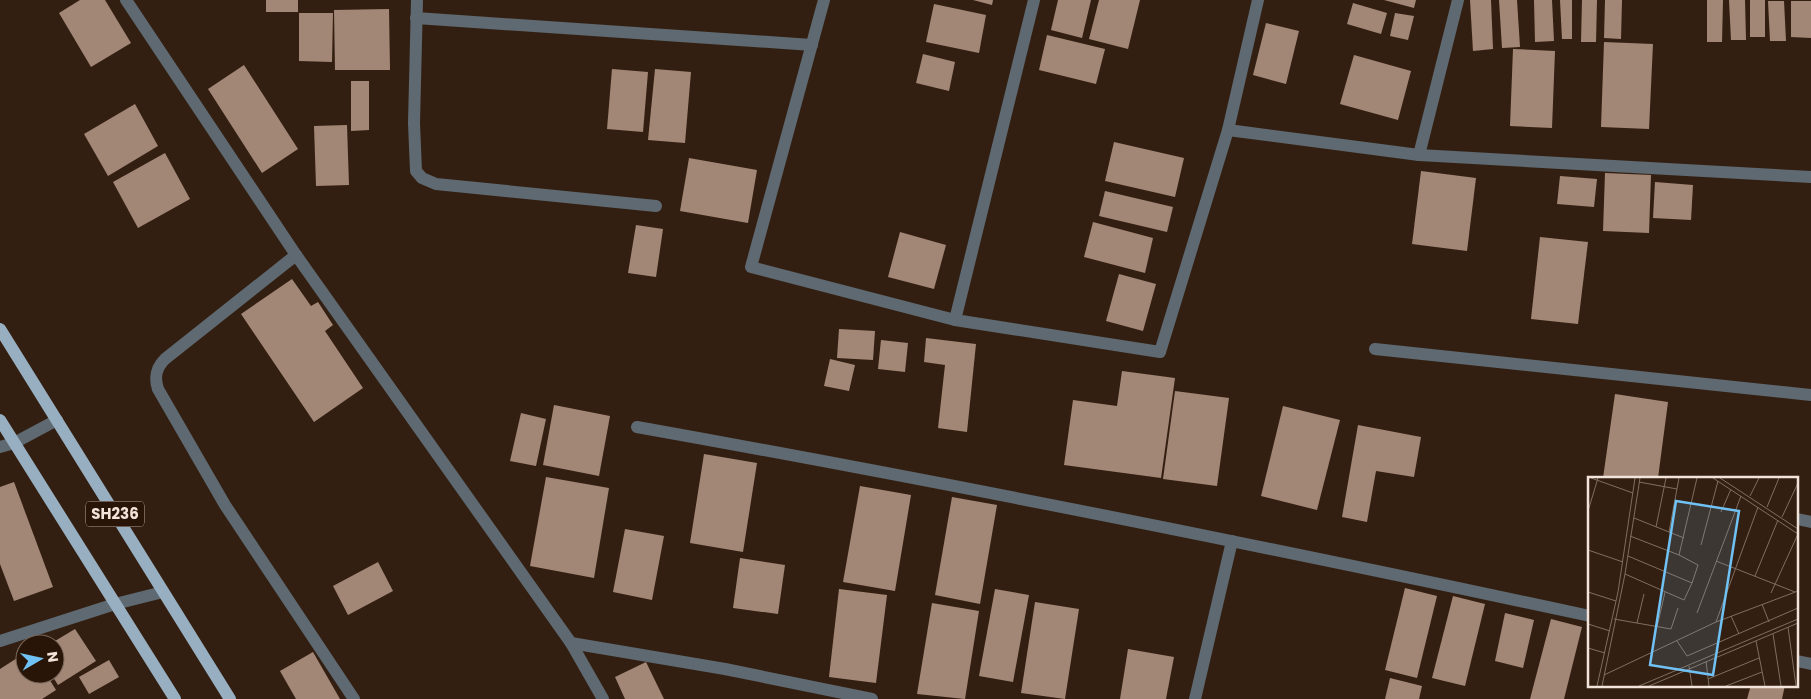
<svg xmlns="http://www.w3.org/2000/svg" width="1811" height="699" viewBox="0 0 1811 699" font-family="Poppins,sans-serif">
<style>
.building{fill:#a38776}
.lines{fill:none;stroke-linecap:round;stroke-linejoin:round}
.minor{stroke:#5e6971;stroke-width:12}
.primary{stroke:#97afc0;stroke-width:12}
.labels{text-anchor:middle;stroke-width:5;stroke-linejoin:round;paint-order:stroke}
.shield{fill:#291508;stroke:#b6a69c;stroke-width:1}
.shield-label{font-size:15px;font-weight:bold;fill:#f3e4db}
.inset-road{fill:none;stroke:#806e62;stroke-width:1}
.view{fill:#70c1f4;fill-opacity:0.15;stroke:#70c1f4;stroke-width:2.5}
.inset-edge{fill:none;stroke:#f3e4db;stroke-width:2.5}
</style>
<rect width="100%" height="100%" fill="#331f11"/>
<!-- building -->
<g class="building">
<path d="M80,0H105L131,43L91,67L59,13Z"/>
<rect x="266" y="0" width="32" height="12"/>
<path d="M973,0H993L992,5Z"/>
<path d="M1058,0H1091L1082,38L1051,30Z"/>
<path d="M1099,0H1140L1128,49L1089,39Z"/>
<path d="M1384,0H1416L1414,8Z"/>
<path d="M1470,0H1491L1493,49L1473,51Z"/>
<path d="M1499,0H1517L1520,47L1502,48Z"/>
<path d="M1534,0H1552L1554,41L1535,42Z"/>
<path d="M1560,0H1572V39H1562Z"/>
<path d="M1582,0H1597L1596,42H1581Z"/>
<path d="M1605,0H1622L1621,39L1604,38Z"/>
<path d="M1707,0H1723L1722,42H1707Z"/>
<path d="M1729,0H1745L1746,40H1731Z"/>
<rect x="1750" y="0" width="15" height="37"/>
<path d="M1768,1H1784L1786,41H1770Z"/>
<path d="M1791,1H1811V38L1791,37Z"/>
<path d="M1353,3L1387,13L1381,34L1347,24Z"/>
<path d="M934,4L986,15L979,53L926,42Z"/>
<path d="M389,9L390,70H335L334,10Z"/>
<path d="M299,13H333L332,62L299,61Z"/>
<path d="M1395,13L1414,16L1408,40L1390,36Z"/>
<path d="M1266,23L1299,31L1286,84L1253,75Z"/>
<path d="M1047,35L1105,49L1096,84L1039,70Z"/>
<path d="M1604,42L1653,44L1649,129L1601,127Z"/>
<path d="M1513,49L1555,51L1552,128L1510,126Z"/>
<path d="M923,54L955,62L949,91L916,83Z"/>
<path d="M1354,55L1411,71L1398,120L1340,104Z"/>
<path d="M244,65L298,149L262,173L208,89Z"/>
<path d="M612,69L648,72L643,132L607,129Z"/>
<path d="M655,69L691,72L685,143L648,140Z"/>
<path d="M351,81H369V130L351,131Z"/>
<path d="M135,104L158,146L108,176L84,134Z"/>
<path d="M347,125L349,185L316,186L314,126Z"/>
<path d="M1114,142L1184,158L1175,197L1105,181Z"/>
<path d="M165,153L190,199L138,228L113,182Z"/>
<path d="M689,158L757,170L748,223L680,211Z"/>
<path d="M1421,171L1476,178L1467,251L1412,244Z"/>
<path d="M1605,173L1651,175L1649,233L1603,231Z"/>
<path d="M1560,176L1597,179L1594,207L1557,204Z"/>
<path d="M1655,182L1693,185L1691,220L1653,218Z"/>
<path d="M1105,191L1173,207L1167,232L1099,216Z"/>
<path d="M1093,222L1153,238L1145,273L1084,257Z"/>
<path d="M636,225L663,229L656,277L628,273Z"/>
<path d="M900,232L946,245L934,289L888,277Z"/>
<path d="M1540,237L1588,242L1578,324L1531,319Z"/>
<path d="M1119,274L1156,284L1143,331L1106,321Z"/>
<path d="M292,279L311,306L318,302L333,325L325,331L363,388L314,422L241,314Z"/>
<path d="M839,329L875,331L873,360L837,358Z"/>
<path d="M926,338L976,344L967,432L938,428L945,365L924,362Z"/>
<path d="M881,340L908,343L905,372L878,369Z"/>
<path d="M830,359L855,365L849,391L824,386Z"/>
<path d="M1122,371L1175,378L1161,478L1064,465L1073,400L1117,406Z"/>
<path d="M1175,391L1229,398L1217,486L1163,479Z"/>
<path d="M1615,394L1668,402L1658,478H1603Z"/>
<path d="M554,405L610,416L599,476L543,465Z"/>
<path d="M1283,406L1340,420L1317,510L1261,496Z"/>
<path d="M521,413L546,419L536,466L510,461Z"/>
<path d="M1358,425L1421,437L1414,477L1376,471L1367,522L1342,517Z"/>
<path d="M704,454L757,463L743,552L690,543Z"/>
<path d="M546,477L609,488L594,578L530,566Z"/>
<path d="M14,482L53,587L14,601L0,564V487Z"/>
<path d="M860,486L911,495L895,591L843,582Z"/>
<path d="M952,497L997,505L980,604L935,595Z"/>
<path d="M625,529L664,536L652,600L613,592Z"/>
<path d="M740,558L785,565L778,614L733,608Z"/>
<path d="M378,562L393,591L348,615L333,586Z"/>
<path d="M1405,588L1437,596L1417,678L1385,670Z"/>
<path d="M839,589L887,595L876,683L829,677Z"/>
<path d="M995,589L1029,595L1013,682L979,676Z"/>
<path d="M1453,596L1485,604L1465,686L1432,678Z"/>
<path d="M1035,602L1079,609L1065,699L1021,693Z"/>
<path d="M932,603L979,611L965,699L917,694Z"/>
<path d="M1505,613L1534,620L1523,668L1495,661Z"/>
<path d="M1551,619L1582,627L1564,699H1530Z"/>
<path d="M75,629L96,661L58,685L51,674H55V644H50Z"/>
<path d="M1128,649L1174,657L1166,699H1120Z"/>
<path d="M313,652L340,699H296L280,671Z"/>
<path d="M25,653V674H46L56,690L42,699H0V669Z"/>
<path d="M109,660L119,677L89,694L79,677Z"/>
<path d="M646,662L664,699H625L615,677Z"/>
<path d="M1390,678L1422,686L1419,699H1385Z"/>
<path d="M1751,685H1785L1782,699H1747Z"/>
</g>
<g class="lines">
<!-- minor -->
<g class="minor">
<path d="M126,0L296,255L571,643L603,699"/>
<path d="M417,0L414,123L416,171L422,178L436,184L656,206"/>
<path d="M824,0L751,267L955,320"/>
<path d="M1034,0L955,320L1160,352L1228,130"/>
<path d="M1258,0L1228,130L1419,155L1811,177"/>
<path d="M416,18L812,45"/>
<path d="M1419,155L1458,0"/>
<path d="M296,255L165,359C156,368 154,377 158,389L225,505L354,699"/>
<path d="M1375,349L1811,395"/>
<path d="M637,427C956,484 1273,548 1590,616"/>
<path d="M0,447L14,443L57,420"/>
<path d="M1797,519L1811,522"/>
<path d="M0,641L115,604L163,592"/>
<path d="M571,643L725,669L872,699"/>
<path d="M1797,661L1811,664"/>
<path d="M1195,699L1232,541"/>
</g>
<!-- primary -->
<g class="primary">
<path d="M0,329L230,699"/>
<path d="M0,420L175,699"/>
</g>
</g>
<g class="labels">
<!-- shield labels -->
<rect class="shield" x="86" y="501.5" width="58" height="25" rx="4"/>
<g class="shield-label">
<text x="115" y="519">SH236</text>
</g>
</g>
<!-- overview -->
<g transform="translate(1588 477)">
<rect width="210" height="210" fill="#331f11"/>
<path class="inset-road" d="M3,1L45,16M125,1L210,57M132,1L210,52M51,5L89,12M162,19L171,1M179,30L191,1M0,34L10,1M133,35L143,12M194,40L210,6M46,41L96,61M68,50L78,1M81,55L91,1M42,59L91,78L109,1M113,68L130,4M0,73L35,85M40,79L104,106L110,88L91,78M128,84L207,115M37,97L96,123L104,106M167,99L190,43M0,115L28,124M183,116L210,57M174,127L181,145M109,136L153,19M143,139L151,157M26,142L83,152L90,131M128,145L170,30M49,146L56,117M0,147L22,154M69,150L77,115M200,150L208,209M185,157L193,209M89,164L99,179L210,131M168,164L177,209M0,171L17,176M118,184L121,209M101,189L104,209M16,198L128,145L210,114M120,202L171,181M9,209L30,115L47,1M14,209L37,97L52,1M51,209L210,142M61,209L210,146M138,209L174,195"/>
<path class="view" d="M88,24L151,34L125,198L62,188Z"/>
<rect width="210" height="210" class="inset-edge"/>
</g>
<!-- north arrow -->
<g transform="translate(40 659) rotate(81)"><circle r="24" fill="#291508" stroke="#7a685c"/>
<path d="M0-4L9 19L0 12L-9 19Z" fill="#70c1f4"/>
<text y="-8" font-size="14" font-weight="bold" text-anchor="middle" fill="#f3e4db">N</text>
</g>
</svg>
